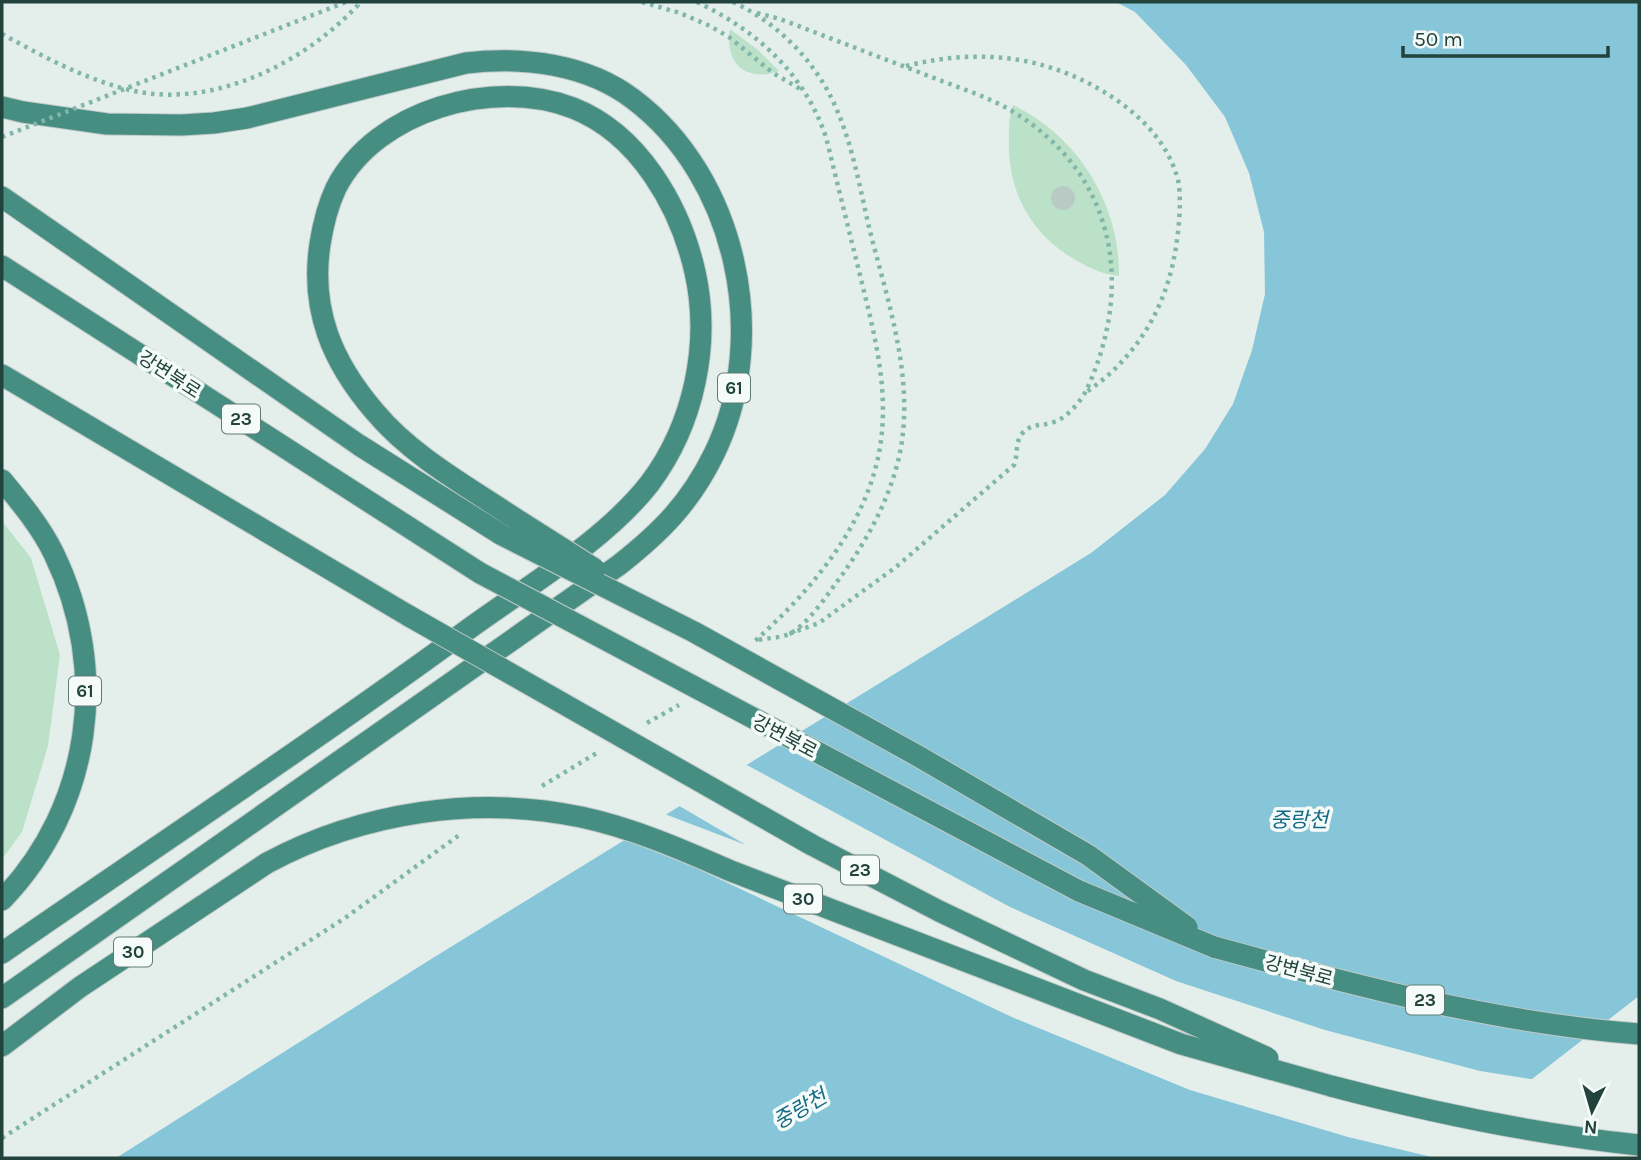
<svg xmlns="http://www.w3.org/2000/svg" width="1641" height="1160" viewBox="0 0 1641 1160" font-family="Karla,'Noto Sans KR',sans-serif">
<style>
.green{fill:#bbe2c8}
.water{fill:#87c6d9}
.pier{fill:#e4efeb}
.building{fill:#b9cac4}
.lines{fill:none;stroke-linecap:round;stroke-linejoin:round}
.trunk-casing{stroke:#c1cac8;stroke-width:23}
.path{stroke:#81b6a9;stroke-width:4.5;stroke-dasharray:3.5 5;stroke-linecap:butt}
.trunk{stroke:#468e82;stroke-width:21}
.trunk-bridge-casing{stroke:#c1cac8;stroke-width:23;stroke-linecap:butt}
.path-bridge{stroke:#81b6a9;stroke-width:4.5;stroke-dasharray:3.5 5;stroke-linecap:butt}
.trunk-bridge{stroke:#468e82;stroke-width:21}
.labels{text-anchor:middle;stroke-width:7;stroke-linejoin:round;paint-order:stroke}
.shield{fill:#f5fbf8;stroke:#617a74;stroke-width:2}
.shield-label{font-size:18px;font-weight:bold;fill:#21433c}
.street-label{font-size:19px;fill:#21433c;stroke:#f5fbf8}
.water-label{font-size:21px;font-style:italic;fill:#146b86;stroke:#f5fbf8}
</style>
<rect width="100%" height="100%" fill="#e4efeb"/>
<!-- green -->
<g class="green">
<path d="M730,29L758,50L779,71C746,83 724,63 730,29Z"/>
<path d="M1013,105C1078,136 1120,204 1119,276C1100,274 1085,266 1069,256C1027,229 1007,187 1009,137C1009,127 1009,115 1013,105Z"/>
<path d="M2,521L31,558L60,655L48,746L22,832L2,859Z"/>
</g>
<!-- water -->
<path class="water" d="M1116,2H1639V996L1430,1158H116L428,961L1091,553L1165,495L1205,449L1233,404L1252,350L1265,294L1264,232L1249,173L1225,117L1186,65L1135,12Z"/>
<!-- pier -->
<path class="pier" d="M743,763L1010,907L1176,981L1325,1030L1480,1071L1537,1080L1436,1158L1348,1137L1190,1090L1014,1018L696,868L621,838L662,813L746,845L676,804Z"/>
<!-- building -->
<circle class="building" cx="1063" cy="198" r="12"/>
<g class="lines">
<defs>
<g id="trunk">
<path d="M2,107L23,112L107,124L181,125L214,123L247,118L466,63C522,56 587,64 633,99C737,177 771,338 714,454C690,503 661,532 619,565L2,998"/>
<path d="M2,197L359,445L502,535"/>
<path d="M2,266L480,573"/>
<path d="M2,375L409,616"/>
<path d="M2,480C21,503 41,527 54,554C110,670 92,807 2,900"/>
<path d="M1214,947C1353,985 1495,1023 1639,1034"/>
<path d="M2,953C158,845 317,740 470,628C528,586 607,539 650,483C694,424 711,344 695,272C680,206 639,134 573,108C494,77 376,110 336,188C328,205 323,225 320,244C310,310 332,362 375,412C412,456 465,485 513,517"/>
<path d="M2,1046L80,987L267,863"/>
<path d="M1331,1086C1433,1113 1534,1134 1639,1145"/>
</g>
</defs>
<!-- trunk casing -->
<use href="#trunk" class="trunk-casing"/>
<!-- path -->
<g class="path">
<path d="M642,2L680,13L710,26L729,37L773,73L802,90"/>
<path d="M697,2C757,31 804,73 826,137C837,182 848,227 859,271C875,337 894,402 875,470C856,538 806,595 755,641"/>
<path d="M733,2C771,20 803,49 825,86C850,129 858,180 869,227C886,296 912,368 902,441C895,489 870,536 842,575C829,592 809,624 789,634C781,638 767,638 758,640"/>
<path d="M757,13L780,19C830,38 879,57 929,76C956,87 987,96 1012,111C1115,173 1135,284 1087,389C1081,401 1067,418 1054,422C1041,427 1031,422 1021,435C1015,444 1018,456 1014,465L896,567L819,623L789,634"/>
<path d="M2,34C42,56 88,81 134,91C215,108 304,63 358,5V2"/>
<path d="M906,66C982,47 1053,56 1118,101C1146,121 1169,146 1178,180C1183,203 1177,251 1170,275C1157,323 1127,365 1085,393"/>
<path d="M647,723L679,705"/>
<path d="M542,786L600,751"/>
<path d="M2,1138L345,918L462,833"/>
</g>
<!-- trunk -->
<use href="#trunk" class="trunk"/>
<defs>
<g id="trunk-bridge">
<path d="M513,517L595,569"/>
<path d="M502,535L694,632L918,756L1088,855L1187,927"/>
<path d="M480,573L1079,891L1214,947"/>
<path d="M409,616L812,845L939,911L1084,980L1160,1009L1268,1058"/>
<path d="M267,863C362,812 476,795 581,817C633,828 683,850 731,871L1181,1044L1331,1086"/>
</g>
</defs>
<!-- trunk-bridge casing -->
<use href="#trunk-bridge" class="trunk-bridge-casing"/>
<!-- path-bridge -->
<path class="path-bridge" d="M2,137L346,2"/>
<!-- trunk-bridge -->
<use href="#trunk-bridge" class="trunk-bridge"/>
</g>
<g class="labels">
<!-- shield labels -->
<g class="shield">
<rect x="718" y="373.5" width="32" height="29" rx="5"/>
<rect x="222" y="404.5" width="38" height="29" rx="5"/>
<rect x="69" y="676.5" width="32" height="29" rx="5"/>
<rect x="841" y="855.5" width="38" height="29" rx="5"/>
<rect x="784" y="884.5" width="38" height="29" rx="5"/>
<rect x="114" y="937.5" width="38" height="29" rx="5"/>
<rect x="1406" y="985.5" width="38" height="29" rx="5"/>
</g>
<g class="shield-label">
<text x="734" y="394">61</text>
<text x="241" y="425">23</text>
<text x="85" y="697">61</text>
<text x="860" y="876">23</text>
<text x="803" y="905">30</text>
<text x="133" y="958">30</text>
<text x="1425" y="1006">23</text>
</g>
<!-- street labels -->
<g class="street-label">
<text transform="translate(170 374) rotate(33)" y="7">강변북로</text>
<text transform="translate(785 736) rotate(28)" y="7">강변북로</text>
<text transform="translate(1299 970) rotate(15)" y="7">강변북로</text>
</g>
<!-- water labels -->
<g class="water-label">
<text x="1299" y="827">중랑천</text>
<text transform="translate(800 1109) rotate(-30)" y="7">중랑천</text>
</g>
</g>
<!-- border -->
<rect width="1641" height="1160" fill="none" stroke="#21433c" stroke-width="7"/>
<!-- north arrow -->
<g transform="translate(1592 1111) rotate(185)" stroke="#f5fbf8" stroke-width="5" paint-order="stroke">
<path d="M0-5L12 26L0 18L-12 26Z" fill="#21433c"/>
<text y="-10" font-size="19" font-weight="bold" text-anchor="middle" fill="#21433c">N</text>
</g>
<!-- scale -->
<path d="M1403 46v10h205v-10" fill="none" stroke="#21433c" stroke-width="3.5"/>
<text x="1414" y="46" font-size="21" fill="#21433c" stroke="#f5fbf8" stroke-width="5" paint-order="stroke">50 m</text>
</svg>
